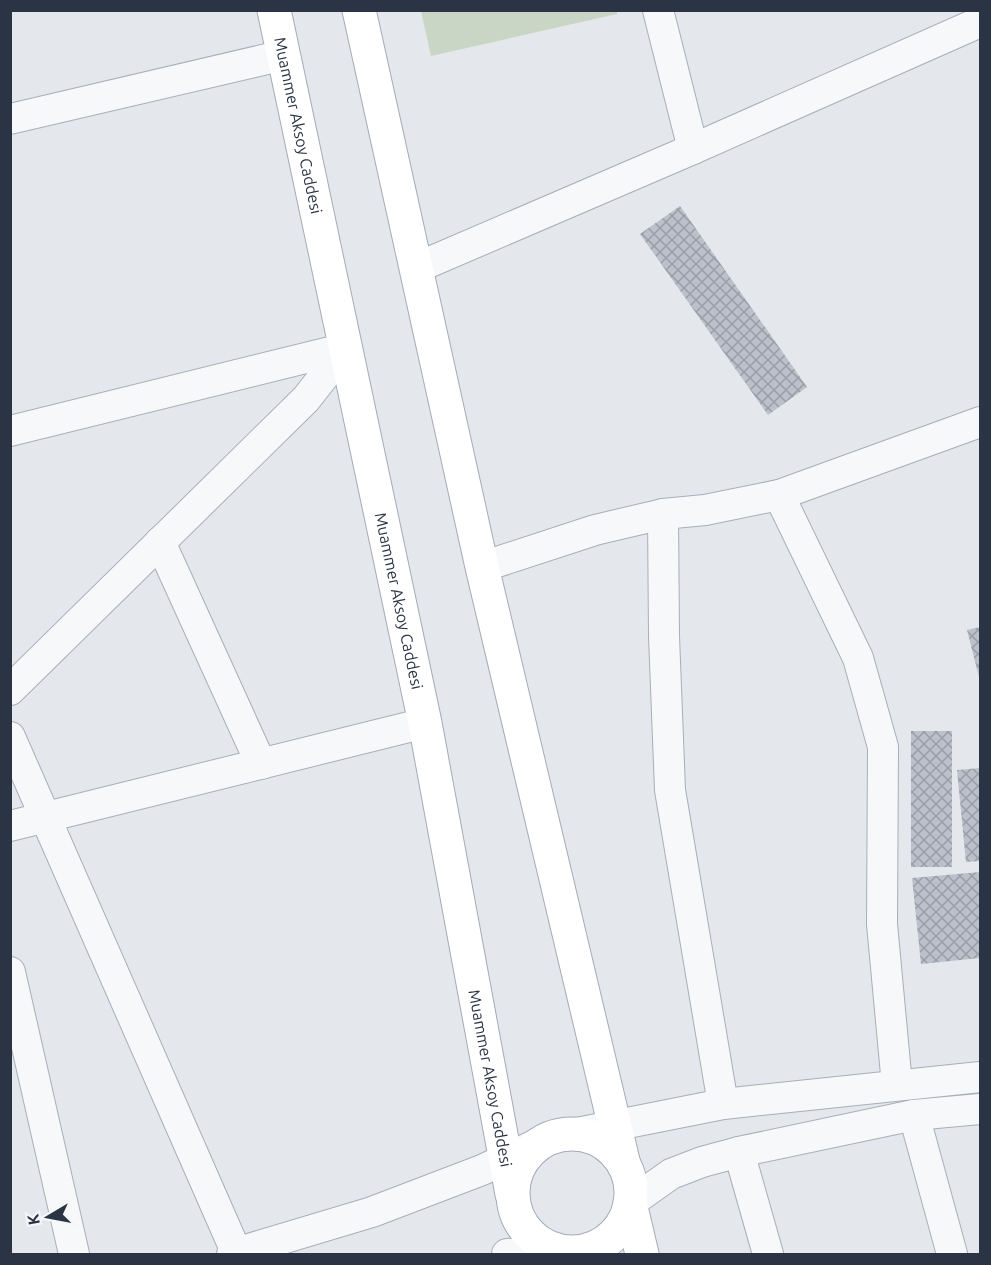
<svg xmlns="http://www.w3.org/2000/svg" width="991" height="1265" viewBox="0 0 991 1265" font-family="Ubuntu,sans-serif">
<style>
.garden{fill:#c9d6c5}
.building{fill:url(#building-cross-hatch)}
.lines{fill:none;stroke-linecap:round;stroke-linejoin:round}
.minor-casing{stroke:#a9aeb7;stroke-width:32}
.major-casing{stroke:#a3abb8;stroke-width:35}
.minor{stroke:#f7f8fa;stroke-width:30}
.major{stroke:#fff;stroke-width:33}
.labels{text-anchor:middle;stroke-width:4.5;stroke-linejoin:round;paint-order:stroke}
.street-label{font-size:16px;fill:#2b3445;stroke:#f4f6f9}
</style>
<defs>
<pattern id="building-cross-hatch" width="8" height="8" patternUnits="userSpaceOnUse" patternTransform="scale(1.5)"><rect width="8" height="8" fill="#bbc0ca"/><path d="M0 0l8 8M0 8l8-8" fill="none" stroke="#989da6"/></pattern>
</defs>
<rect width="100%" height="100%" fill="#e4e7ec"/>
<!-- garden -->
<path class="garden" d="M617,11V14L431,56L421,11Z"/>
<!-- building -->
<g class="building">
<path d="M680,206L807,387L768,415L640,234Z"/>
<path d="M980,627V681L967,630Z"/>
<rect x="911" y="731" width="41" height="136"/>
<path d="M980,768V861L966,862L957,770Z"/>
<path d="M980,872V958L921,964L912,878Z"/>
</g>
<g class="lines">
<defs>
<g id="minor">
<path d="M658,10L693,149"/>
<path d="M10,119L284,55"/>
<path d="M416,268L693,149L980,22"/>
<path d="M10,431L346,348"/>
<path d="M779,495L858,658L883,747L882,924L897,1085"/>
<path d="M160,542L261,764"/>
<path d="M482,567L595,530L663,514"/>
<path d="M10,690L306,399L346,348"/>
<path d="M10,737L237,1254"/>
<path d="M10,826L425,723"/>
<path d="M10,972L74,1254"/>
<path d="M723,1104L670,790L664,636L663,514L705,510L779,495L980,422"/>
<path d="M914,1115L952,1254"/>
<path d="M577,1133L723,1104L980,1077"/>
<path d="M739,1152L768,1254"/>
<path d="M630,1203L671,1174L702,1162L739,1152L914,1115L980,1109"/>
<path d="M232,1254L372,1212L482,1170L539,1143"/>
<path d="M507,1254L557,1251"/>
</g>
<g id="major">
<path id="s1" d="M274,10L425,723L512,1194"/>
<path d="M359,10L482,567L624,1165"/>
<circle cx="572" cy="1193" r="59"/>
<path d="M630,1203L642,1254"/>
</g>
</defs>
<!-- minor casing -->
<use href="#minor" class="minor-casing"/>
<!-- major casing -->
<use href="#major" class="major-casing"/>
<!-- minor -->
<use href="#minor" class="minor"/>
<!-- major -->
<use href="#major" class="major"/>
</g>
<g class="labels">
<!-- street labels -->
<g class="street-label">
<text dy="6" stroke="none"><textPath href="#s1" startOffset="118">Muammer Aksoy Caddesi</textPath></text>
<text dy="6" stroke="none"><textPath href="#s1" startOffset="604">Muammer Aksoy Caddesi</textPath></text>
<text dy="6" stroke="none"><textPath href="#s1" startOffset="1090">Muammer Aksoy Caddesi</textPath></text>
</g>
</g>
<!-- border -->
<rect width="991" height="1265" fill="none" stroke="#2b3445" stroke-width="24"/>
<!-- north arrow -->
<g transform="translate(48 1217) rotate(260)" stroke="#f4f6f9" stroke-width="4.5" paint-order="stroke">
<path d="M0-4.5L10 22L0 15L-10 22Z" fill="#2b3445"/>
<text y="-9" font-size="16" font-weight="bold" text-anchor="middle" fill="#2b3445">K</text>
</g>
</svg>
